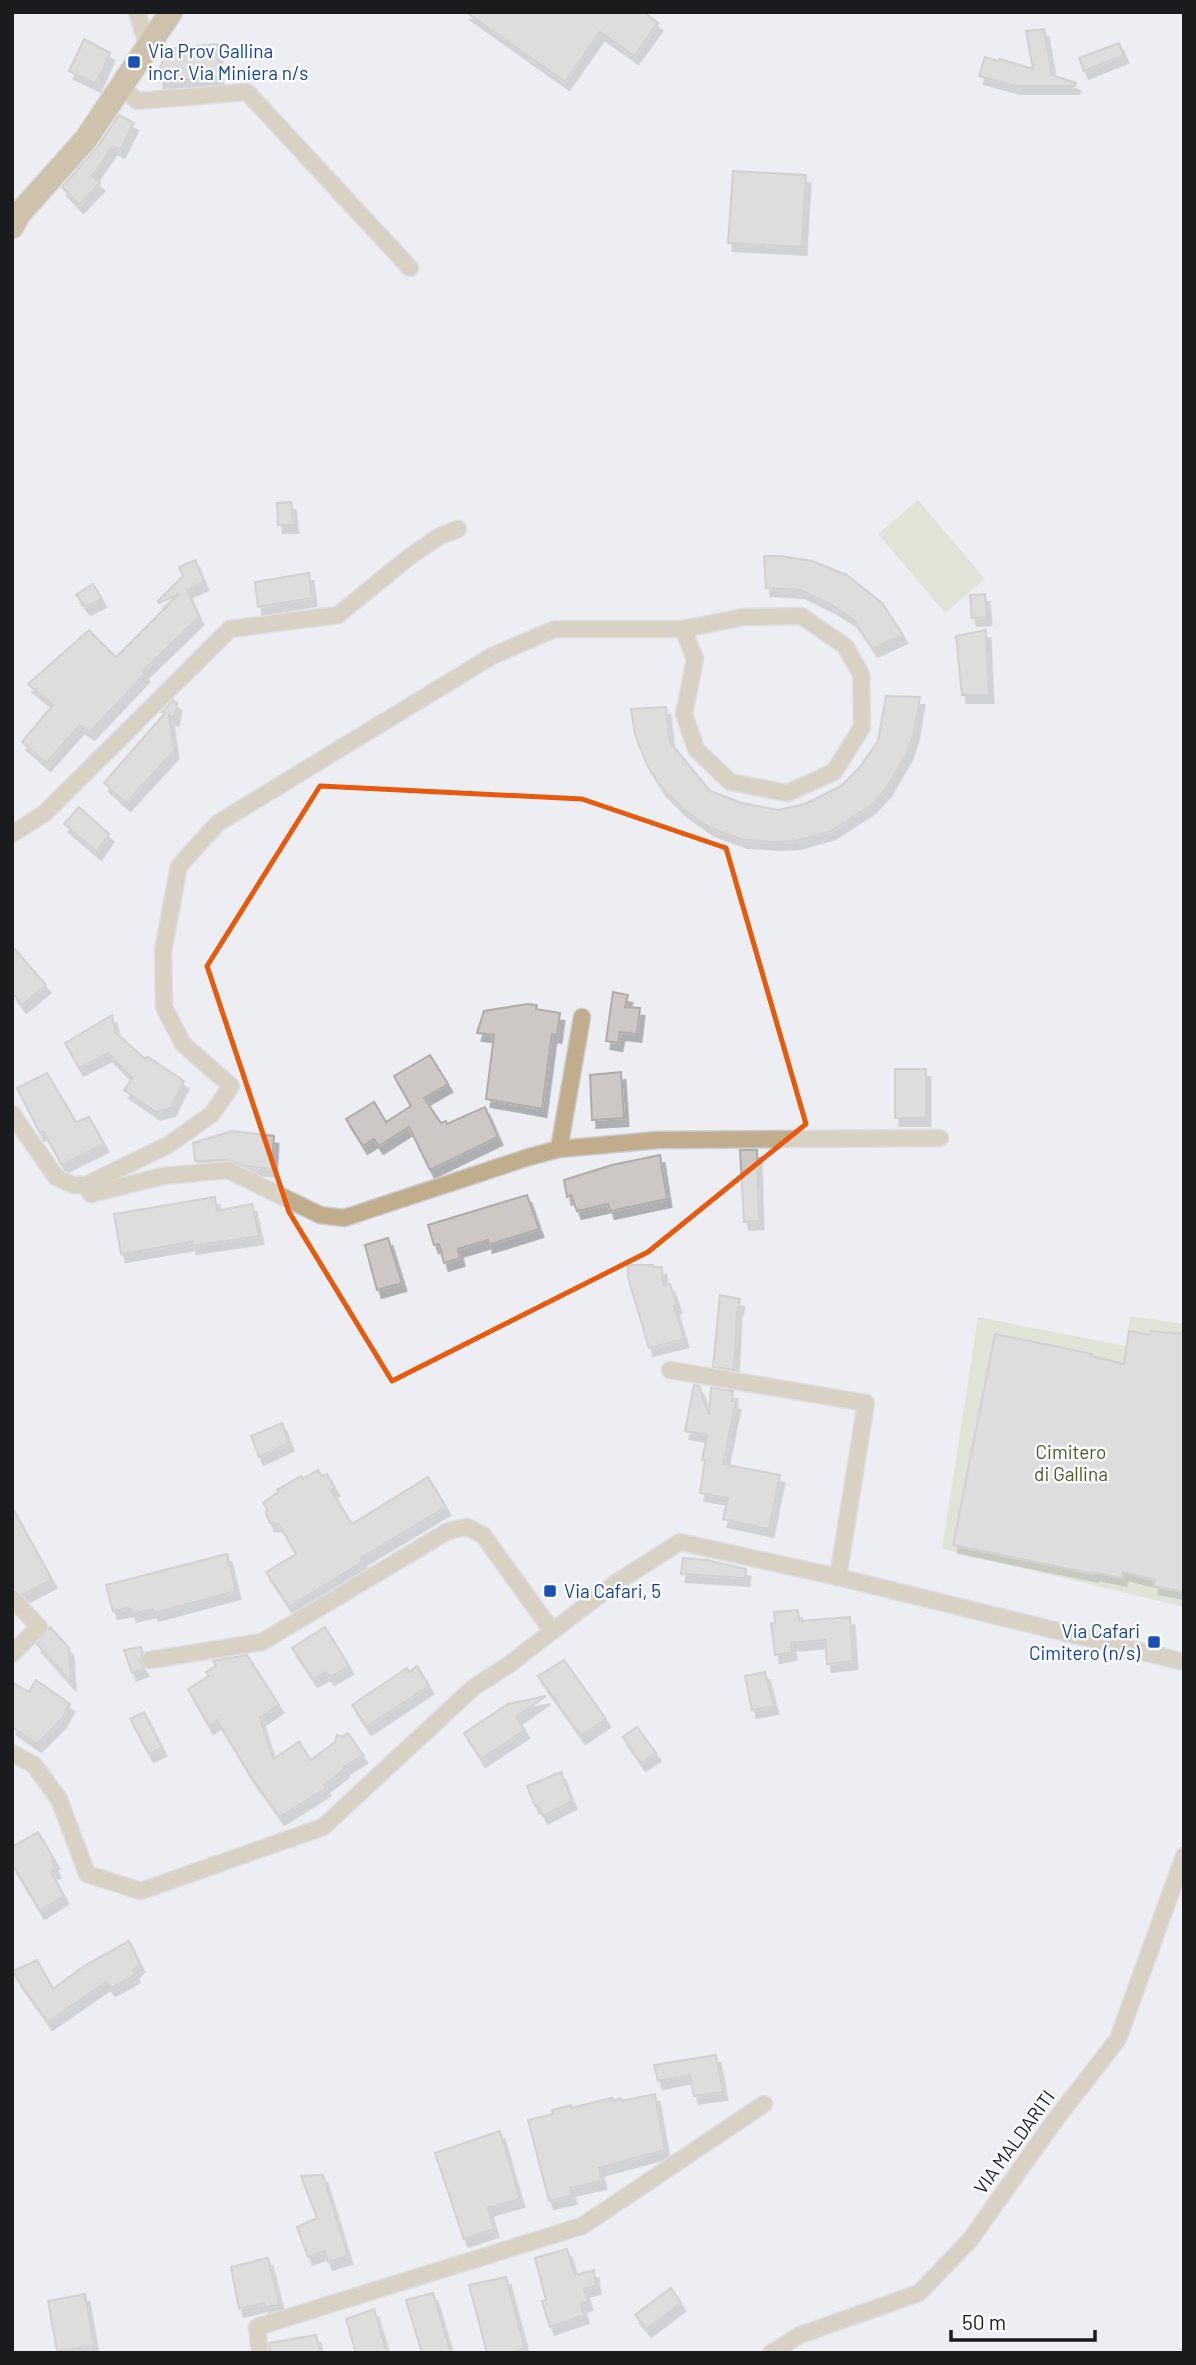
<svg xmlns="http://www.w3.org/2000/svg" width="1196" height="2365" viewBox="0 0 1196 2365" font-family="Barlow,sans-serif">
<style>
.green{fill:#cfd8b7}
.building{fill:#cdc7c5;stroke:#b1aba9;stroke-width:2;filter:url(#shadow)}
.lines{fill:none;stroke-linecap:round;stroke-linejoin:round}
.street-casing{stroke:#caccd1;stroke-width:19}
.secondary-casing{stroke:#caccd1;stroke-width:26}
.street{stroke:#c1ad8b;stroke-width:16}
.secondary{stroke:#aa8c59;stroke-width:23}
.marked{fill:none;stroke:#e8590c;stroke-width:5;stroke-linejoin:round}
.transit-dot{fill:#1a4fb4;stroke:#fafbfe;stroke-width:2.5}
.labels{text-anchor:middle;stroke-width:5;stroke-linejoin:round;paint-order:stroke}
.transit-label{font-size:19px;fill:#164399;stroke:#fafbfe;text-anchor:start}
.park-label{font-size:19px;fill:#4f5b20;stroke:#fafbfe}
.street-label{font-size:19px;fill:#1a1b1c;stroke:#fafbfe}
</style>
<defs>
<filter id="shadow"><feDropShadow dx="4.5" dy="8" stdDeviation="0" flood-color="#0004"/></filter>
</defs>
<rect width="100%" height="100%" fill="#eceef3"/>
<!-- green -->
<g class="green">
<path d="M918,500L985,579L945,613L878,534Z"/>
<path d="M1130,1316L1184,1324V1607L942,1549L978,1317L1126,1346Z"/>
</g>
<!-- building -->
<g class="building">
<path d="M466,12H644L658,23L634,56L600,32L565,82Z"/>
<path d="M1044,29L1052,75L1076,83L1075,86H1015L979,76L985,57L998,61L1000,59L1033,69L1026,31Z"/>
<path d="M84,39L110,53L96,84L69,71Z"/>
<path d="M1119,43L1124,55L1084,71L1079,58Z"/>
<path d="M217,44L219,77L159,82V70L168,49Z"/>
<path d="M119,115L134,123L120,150L113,146L92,176L100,183L79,205L62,187L97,148Z"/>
<path d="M733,171L806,175L802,247L728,243Z"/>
<path d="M291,502L294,525H278L277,503Z"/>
<path d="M764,556H781L812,561L847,575L882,603L903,635L873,649L853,619L829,604L800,590L766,588Z"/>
<path d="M195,560L204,582L187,590L199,617L143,671L145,674L90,732L80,725L46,763L22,742L53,705L28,684L89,630L116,657L179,594L159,603L158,601L183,576L179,567Z"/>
<path d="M309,573L312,598L258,607L255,582Z"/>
<path d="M93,584L102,599L86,607L76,595Z"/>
<path d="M985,594L987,617L972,618L970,595Z"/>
<path d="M986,630L989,695H962L956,636Z"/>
<path d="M886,696L920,697L914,733L907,753L886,789L870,806L831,831L796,841L775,842L743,840L710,828L683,809L662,788L647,765L635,734L631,709L666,707L670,742L710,791L742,803L778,810L805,804L841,786L860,767L878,741Z"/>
<path d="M173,700L177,703L174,718L169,715L174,751L126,803L104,783L165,713L162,712Z"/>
<path d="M79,807L109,834L97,852L64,824Z"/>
<path d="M12,946L46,985L22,1005L12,992Z"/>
<path d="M613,992L628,995L625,1007L640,1008L637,1034L620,1032L618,1043L606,1041Z"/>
<path d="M528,1004L537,1005L536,1009L560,1013L557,1035L552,1034L542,1109L486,1099L494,1035L477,1033L484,1011Z"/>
<path d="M112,1015L116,1033L144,1058L148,1057L184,1081L171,1108L156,1112L124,1090L132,1078L108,1053L79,1068L65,1043Z"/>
<path d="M430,1055L448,1084L424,1098L441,1123L446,1121L447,1124L485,1107L498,1137L430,1170L409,1127L379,1146L374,1139L363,1146L346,1119L374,1102L386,1122L411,1106L394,1076Z"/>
<rect x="895" y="1069" width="31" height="49"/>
<path d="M621,1072L624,1118L592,1120L590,1075Z"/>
<path d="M47,1073L76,1122L89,1117L104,1144L62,1165L43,1131L40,1133L17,1088Z"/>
<path d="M232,1131L274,1136L272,1169L244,1166L228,1160L195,1161L193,1143Z"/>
<path d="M740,1150H757L759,1221L744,1222Z"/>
<path d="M660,1155L667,1199L610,1211L608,1204L577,1211L571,1195L567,1197L564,1180L612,1165Z"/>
<path d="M527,1195L539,1229L488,1245V1240L458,1249L460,1258L444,1263L439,1244L434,1245L428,1225Z"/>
<path d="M215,1197L217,1211L252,1204L259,1236L192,1246V1242L121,1254L114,1214Z"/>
<path d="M388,1238L402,1283L377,1290L365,1245Z"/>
<path d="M628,1265H653V1267H662L663,1285L670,1284L677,1305L674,1306L684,1339L649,1348L628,1277Z"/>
<path d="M720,1295L740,1299L737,1311L734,1370L713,1367Z"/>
<path d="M1129,1331L1150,1335V1331L1184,1334V1592L1154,1586L1155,1580L1123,1572L1122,1578L1094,1572V1574L953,1545L995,1334L1092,1354L1091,1356L1124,1364Z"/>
<path d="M694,1385L699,1386L709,1415L711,1388L733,1391L732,1401L736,1402L723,1464L780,1475L769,1529L723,1519L728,1498L700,1493L705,1460H702L707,1435L685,1431Z"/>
<path d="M282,1423L289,1443L259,1457L251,1436Z"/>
<path d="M318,1470L322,1476L327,1474L335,1488L331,1490L352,1524L428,1477L446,1507L361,1558L363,1562L289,1607L266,1572L296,1554L279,1524L270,1523L266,1514L267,1509L263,1503L278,1492L277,1490L301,1476L302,1479Z"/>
<path d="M12,1507L52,1580L23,1595L12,1588Z"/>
<path d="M227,1554L236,1591L154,1613L153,1609L132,1614L130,1608L113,1611L106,1585Z"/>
<path d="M683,1558L707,1560L746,1569L745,1578L681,1574Z"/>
<path d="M798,1610L799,1621L850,1617L853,1661L827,1664L825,1640L791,1643L792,1652L775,1655L771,1623H775L774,1612Z"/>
<path d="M50,1627L69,1648L71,1682L37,1644Z"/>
<path d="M325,1627L349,1666L330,1677L326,1672L313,1679L292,1648Z"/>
<path d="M141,1647L143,1653L140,1661L144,1668L132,1673L124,1650Z"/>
<path d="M247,1655L279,1705L260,1718L273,1759L299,1742L311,1760L335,1742L337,1735L343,1737L348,1733L363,1755L344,1767L345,1769L324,1785L326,1788L280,1817L251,1777L217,1720L209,1726L188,1689L209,1676L206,1672L216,1666L213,1661Z"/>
<path d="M564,1660L606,1719L581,1736L538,1676Z"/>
<path d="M417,1666L429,1686L367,1727L352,1705L407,1668L409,1672Z"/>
<path d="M765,1672L774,1706L752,1710L745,1676Z"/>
<path d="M36,1680L70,1704L61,1720L37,1744L12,1727V1682L29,1692Z"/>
<path d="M546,1696L516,1717L525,1730L481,1759L464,1733L508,1704Z"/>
<path d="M144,1712L162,1748L149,1754L130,1719Z"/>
<path d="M637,1727L656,1753L641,1763L623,1737Z"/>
<path d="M561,1772L572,1801L543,1816L538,1805L535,1806L527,1786Z"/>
<path d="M38,1832L55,1861L52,1862L56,1870L51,1872L64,1896L40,1911L12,1864V1847Z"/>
<path d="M129,1941L140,1964L134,1970L135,1975L111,1988L106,1982L48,2022L19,1982L13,1971L37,1960L53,1989L84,1966Z"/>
<path d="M716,2055L723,2092L694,2096L690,2075L658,2081L654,2065Z"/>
<path d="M655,2094L665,2150L599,2168L602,2181L570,2188L572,2196L549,2201L528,2120L553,2114L552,2110L571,2105V2108L612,2098L613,2101L621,2098L622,2101Z"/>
<path d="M500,2131L520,2199L488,2208L494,2229L464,2239L435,2153Z"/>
<path d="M323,2175L348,2256L328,2262L324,2251L308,2257L297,2227L317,2218L301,2176Z"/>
<path d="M567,2249L575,2275L594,2270L596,2286L584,2289L588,2302L581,2304L584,2315L550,2327L542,2301L546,2300L535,2258Z"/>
<path d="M268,2258L280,2305L265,2307L264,2303L239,2309L231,2267Z"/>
<path d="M506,2277L525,2348L511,2353H487L469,2285Z"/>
<path d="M671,2288L681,2303L647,2329L635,2315Z"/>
<path d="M433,2293L451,2353H422L406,2300Z"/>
<path d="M85,2294L94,2346L57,2351L48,2301Z"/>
<path d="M374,2309L387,2353H356L346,2319Z"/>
<path d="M316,2335L320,2353H270L269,2343Z"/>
</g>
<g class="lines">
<defs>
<g id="street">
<path d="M137,12L147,44"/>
<path d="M121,86L137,101L247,92L410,268"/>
<path d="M12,834L45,813L230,629L338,615L409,557L440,536L458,529"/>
<path d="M12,1114L56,1177L73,1185H86L168,1145L212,1114L231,1086L183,1044L164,1007L163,951L179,866L218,823L492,656L555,629H683L744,617L801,616L845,646L861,674L862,727L834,772L787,793L730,782L696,749L684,714L695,659L683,629"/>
<path d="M559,1149L582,1017"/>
<path d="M86,1185L91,1194L163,1176L228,1170L320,1215L344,1218L529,1157L559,1149L658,1140L940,1138"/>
<path d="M670,1370L866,1403L838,1577"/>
<path d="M12,1598L39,1627L12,1654"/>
<path d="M150,1660L262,1642L448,1531L467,1527L483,1535L552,1631"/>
<path d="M12,1753L34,1765L59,1799L87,1874L141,1891L323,1827L474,1687L507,1666L614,1584L680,1542L838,1577L1184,1662"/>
<path d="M260,2353L257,2327L582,2226L764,2104"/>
<path d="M771,2353L800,2335L919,2293L970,2240L1053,2123L1118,2039L1184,1856"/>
</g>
<path id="secondary" d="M12,227L19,214L86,139L171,12"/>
</defs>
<!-- street casing -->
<use href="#street" class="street-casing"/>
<!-- secondary casing -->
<use href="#secondary" class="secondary-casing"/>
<!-- street -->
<use href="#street" class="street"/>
<!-- secondary -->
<use href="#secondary" class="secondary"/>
</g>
<!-- marked area -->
<path d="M0 0H1196V2365H0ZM320,786L582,799L726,848L806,1124L648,1252L392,1381L289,1212L207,966Z" fill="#eceef3" fill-opacity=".55" fill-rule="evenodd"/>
<path class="marked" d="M320,786L582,799L726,848L806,1124L648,1252L392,1381L289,1212L207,966Z"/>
<!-- markers -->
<g class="transit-dot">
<rect x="127" y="55" width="14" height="14" rx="3.5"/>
<rect x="543" y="1584" width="14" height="14" rx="3.5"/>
<rect x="1147" y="1635" width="14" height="14" rx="3.5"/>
</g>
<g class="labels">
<!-- transit labels -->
<g class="transit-label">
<text x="148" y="58">Via Prov Gallina<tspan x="148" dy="22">incr. Via Miniera n/s</tspan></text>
<text x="564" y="1598">Via Cafari, 5</text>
<text x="1140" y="1638" text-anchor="end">Via Cafari<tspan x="1140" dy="22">Cimitero (n/s)</tspan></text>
</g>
<!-- park labels -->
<g class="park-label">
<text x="1071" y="1459">Cimitero<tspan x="1071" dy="22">di Gallina</tspan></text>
</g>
<!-- street labels -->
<g class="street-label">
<text transform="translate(1014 2142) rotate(-54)" y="7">VIA MALDARITI</text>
</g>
</g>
<!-- border -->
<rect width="1196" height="2365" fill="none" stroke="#1a1b1c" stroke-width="28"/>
<!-- scale -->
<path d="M951 2330v10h144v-10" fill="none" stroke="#1a1b1c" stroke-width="3.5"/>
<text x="962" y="2330" font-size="21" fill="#1a1b1c" stroke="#fafbfe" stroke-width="5" paint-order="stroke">50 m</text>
</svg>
